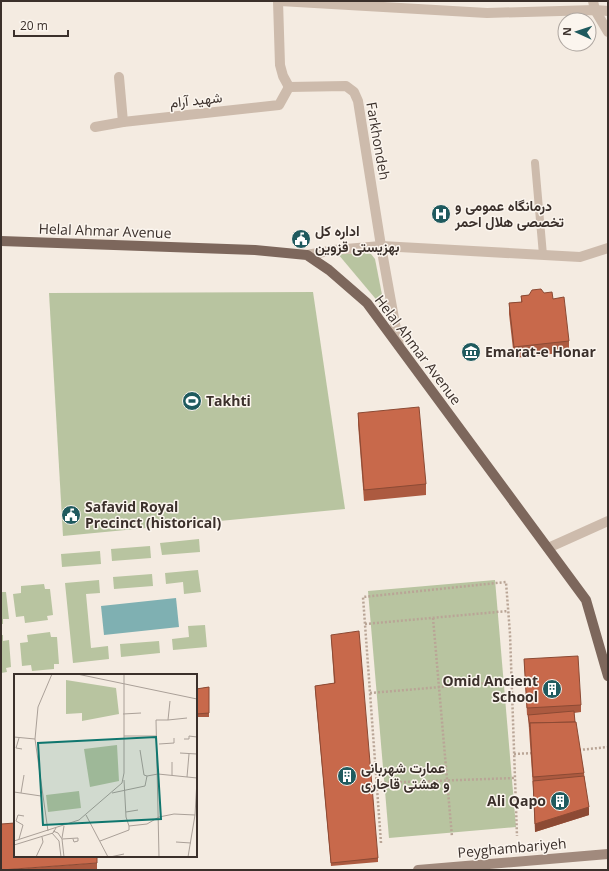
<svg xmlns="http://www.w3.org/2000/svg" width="609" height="871" viewBox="0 0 609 871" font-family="'Open Sans',Vazirmatn,sans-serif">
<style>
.green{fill:#b8c4a0}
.water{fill:#7fb0b2}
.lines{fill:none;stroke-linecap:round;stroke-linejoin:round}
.path{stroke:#b9a596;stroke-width:2.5;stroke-dasharray:2 2;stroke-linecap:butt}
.lane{stroke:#cdbbac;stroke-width:8}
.street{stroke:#cdbbac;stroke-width:10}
.secondary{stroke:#a18a7d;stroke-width:10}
.primary{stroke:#7d675c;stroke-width:10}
.wall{fill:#ac5a40}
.shaded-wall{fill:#8c4a34}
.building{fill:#c8694b;stroke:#8c4a34}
.labels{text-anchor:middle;stroke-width:3;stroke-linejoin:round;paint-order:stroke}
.street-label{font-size:14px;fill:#3b302b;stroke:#fbf5ee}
.poi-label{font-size:14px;font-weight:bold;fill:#3b302b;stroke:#fbf5ee;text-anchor:start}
.inset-road{fill:none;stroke:#aaa098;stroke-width:1}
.view{fill:#0f766e;fill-opacity:0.15;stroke:#0f766e;stroke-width:2}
.inset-edge{fill:none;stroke:#3b302b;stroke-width:2}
</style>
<rect width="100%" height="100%" fill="#f4ebe1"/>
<!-- green -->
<g class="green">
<path d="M365,253L371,254L375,259L385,310L338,254Z"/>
<path d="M313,292L345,509L63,536L49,293Z"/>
<path d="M199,539L200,552L162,555L160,543Z"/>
<path d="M150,546L151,558L112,561L111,549Z"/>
<path d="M100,551L101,564L62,567L61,554Z"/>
<path d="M198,570L201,592L184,594L183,582L166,584L165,573Z"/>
<path d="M152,574L153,586L114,589L113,577Z"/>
<path d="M99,580L100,593L86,594L91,648L108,646L109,659L73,663L65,583Z"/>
<path d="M495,580L516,827L389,838L368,591Z"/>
<path d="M44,584L45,589H50L53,615L47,616L48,620L25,623L24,616L16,617L13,594L21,593V586Z"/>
<path d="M1,592H6L9,619H3V624H1Z"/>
<path d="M205,625L207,647L173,650L172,639L189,637L188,626Z"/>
<path d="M50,632L51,637H57L59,664H54V669L32,671L31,665L22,666L20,643L28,642L27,635Z"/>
<path d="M1,635H3V641L9,640L11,667L6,668L7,672L1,673Z"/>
<path d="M159,641L160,653L121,657L120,644Z"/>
</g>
<!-- water -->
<path class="water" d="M176,598L179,627L104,635L101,606Z"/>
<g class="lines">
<!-- path -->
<g class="path">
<path d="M433,618L452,837"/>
<path d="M365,624L508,611"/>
<path d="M370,693L512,681"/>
<path d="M579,750L608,747"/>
<path d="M514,754L534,753"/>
<path d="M376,783L515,778"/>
<path d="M381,843L363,597L506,582L510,634L517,836"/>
</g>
<!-- lane -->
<path class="lane" d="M535,163L543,255"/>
<!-- street -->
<g class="street">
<path d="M278,1L280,65L283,76L289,87"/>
<path d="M280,1L487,13L595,10L608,11"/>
<path d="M593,1L595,10L608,32"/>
<path d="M119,77L123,122"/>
<path d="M289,87L346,86L354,92L358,101L381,246L399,346"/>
<path d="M95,127L123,122L279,105L289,87"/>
<path d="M307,255L334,250L381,246L580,257L608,248"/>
<path d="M548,548L608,521"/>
</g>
<!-- secondary -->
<path class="secondary" d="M418,870L608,854"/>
<!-- primary -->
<path class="primary" d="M1,241L255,250L307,255L329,270L367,303L586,600L608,676"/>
</g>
<!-- wall -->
<g class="wall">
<path d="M544,293L553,299L569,341V352L514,358L509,314V303L521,302V296Z"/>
<path d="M358,413L426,484V495L364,501L358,424Z"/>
<path d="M331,635L378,858V862L331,866L315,690V686L334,683Z"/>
<path d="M524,659L581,705V712L574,713L575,722L584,773L589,815L535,832L533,788L528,715H527Z"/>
<path d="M209,687V717H196V689Z"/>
<path d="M97,863V870H1Z"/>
</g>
<!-- shaded-wall -->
<path class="shaded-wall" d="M589,807V815L535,832V824Z"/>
<!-- building -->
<g class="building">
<path d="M541,289L544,293L552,292L553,299L564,297L569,341L514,347L509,303L522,302L521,296L529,295L532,290Z"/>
<path d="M419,407L426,484L364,490L358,413Z"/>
<path d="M359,631L378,858L331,863L315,686L335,683L331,635Z"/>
<path d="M578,656L581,705L527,708L524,659Z"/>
<path d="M209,687V713L196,714V689Z"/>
<path d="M574,711L575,722L530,723V727L528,715Z"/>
<path d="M576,722L584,773L533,777L530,723Z"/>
<path d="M584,776L589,807L535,824L533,781Z"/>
<path d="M15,823V856H97V863L1,870V824Z"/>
</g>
<!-- icons -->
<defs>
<symbol id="hospital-disc" viewBox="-11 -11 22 22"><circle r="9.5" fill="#1f5a5e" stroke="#fbf5ee"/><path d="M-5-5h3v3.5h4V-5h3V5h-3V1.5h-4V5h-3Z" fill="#fff"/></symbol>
<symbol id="civic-disc" viewBox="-11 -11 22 22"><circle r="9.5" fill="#1f5a5e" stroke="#fbf5ee"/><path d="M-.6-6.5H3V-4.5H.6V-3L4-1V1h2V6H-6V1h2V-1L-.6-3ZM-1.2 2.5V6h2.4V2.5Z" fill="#fff"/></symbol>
<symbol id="museum-disc" viewBox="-11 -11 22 22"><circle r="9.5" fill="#1f5a5e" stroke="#fbf5ee"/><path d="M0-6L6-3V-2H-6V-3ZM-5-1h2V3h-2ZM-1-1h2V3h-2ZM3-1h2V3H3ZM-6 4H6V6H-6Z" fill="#fff"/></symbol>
<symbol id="stadium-disc" viewBox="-11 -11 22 22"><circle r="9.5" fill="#1f5a5e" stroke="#fbf5ee"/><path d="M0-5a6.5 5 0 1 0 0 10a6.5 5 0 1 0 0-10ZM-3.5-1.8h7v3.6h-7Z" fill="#fff"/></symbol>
<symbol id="building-disc" viewBox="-11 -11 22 22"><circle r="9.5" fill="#1f5a5e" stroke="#fbf5ee"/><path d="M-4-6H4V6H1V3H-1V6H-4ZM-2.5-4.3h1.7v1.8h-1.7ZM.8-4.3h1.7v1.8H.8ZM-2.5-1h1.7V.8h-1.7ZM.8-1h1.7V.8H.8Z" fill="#fff"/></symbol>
</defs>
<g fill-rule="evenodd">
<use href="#hospital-disc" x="430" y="203" width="22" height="22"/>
<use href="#civic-disc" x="290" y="228" width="22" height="22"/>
<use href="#museum-disc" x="460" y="341" width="22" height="22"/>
<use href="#stadium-disc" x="181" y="390" width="22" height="22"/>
<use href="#civic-disc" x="60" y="504" width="22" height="22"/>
<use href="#building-disc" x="541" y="678" width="22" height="22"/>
<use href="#building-disc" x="336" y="765" width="22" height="22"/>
<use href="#building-disc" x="549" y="790" width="22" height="22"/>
</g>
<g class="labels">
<!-- street labels -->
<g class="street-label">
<text transform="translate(196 100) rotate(-6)" y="5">شهید آرام</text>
<text transform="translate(378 141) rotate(80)" y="5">Farkhondeh</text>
<text transform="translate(105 231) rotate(2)" y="5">Helal Ahmar Avenue</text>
<text transform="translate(418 350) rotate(53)" y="5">Helal Ahmar Avenue</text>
<text transform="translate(512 848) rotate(-5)" y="5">Peyghambariyeh</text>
</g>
<!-- poi labels -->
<g class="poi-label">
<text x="455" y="211">درمانگاه عمومی و<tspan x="455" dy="16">تخصصی هلال احمر</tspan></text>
<text x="315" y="236">اداره کل<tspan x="315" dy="16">بهزیستی قزوین</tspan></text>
<text x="485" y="357">Emarat-e Honar</text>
<text x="206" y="406">Takhti</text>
<text x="85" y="512">Safavid Royal<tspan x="85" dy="16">Precinct (historical)</tspan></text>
<text x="538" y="686" text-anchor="end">Omid Ancient<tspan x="538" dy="16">School</tspan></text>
<text x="361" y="773">عمارت شهربانی<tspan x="361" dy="16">و هشتی قاجاری</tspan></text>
<text x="546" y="806" text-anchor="end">Ali Qapo</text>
</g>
</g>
<!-- overview -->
<g transform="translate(14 674)">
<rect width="183" height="183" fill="#f4ebe1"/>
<path d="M52,6L102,14L105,40L68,47V39L52,40ZM103,71L105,107L76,113L70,75ZM65,117L67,134L34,138L32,121Z" fill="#b8c4a0"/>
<path class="inset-road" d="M63,0L183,25M109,40L127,39M154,46L173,44M110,62H143M0,63L21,65M5,64L2,74L8,75M170,65H175V62L183,63M145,70L160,69V64M126,76L130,101L133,102M166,79L183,80M158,101V88M133,102L144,100L183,104M173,103L175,80M110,106L112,143L115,152M0,118L27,122M7,119L10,101M98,119L131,112L133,102M112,138L124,136M72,141L94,183M34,157L21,65L24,33L38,0M39,157L44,159L48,165L50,183M38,159L45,167L47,183M48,164L50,152M5,165L9,151L2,147L4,141L10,142M48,165L64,164V167L60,168L59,165M0,167L65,146L108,109L110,99V0M86,167L115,156V152L133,150L145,143L160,140L181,141M162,168L177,169M0,171L39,159L42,154M22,183L29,168L28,163M96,183L110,180M145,183L142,46H154L156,27M174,183L181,141L183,106"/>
<path class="view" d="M142,63L147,145L29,151L24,69Z"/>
<rect width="183" height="183" class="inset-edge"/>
</g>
<!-- border -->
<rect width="609" height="871" fill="none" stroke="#3b302b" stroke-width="4"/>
<!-- north arrow -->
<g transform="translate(577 32) rotate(273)"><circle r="19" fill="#fbf5ee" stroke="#aea6a0"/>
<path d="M0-3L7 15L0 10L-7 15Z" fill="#1f5a5e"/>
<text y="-6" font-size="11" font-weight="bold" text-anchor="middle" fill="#3b302b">N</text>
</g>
<!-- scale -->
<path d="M14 30v6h54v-6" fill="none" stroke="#3b302b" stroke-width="2"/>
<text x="20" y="30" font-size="12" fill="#3b302b" stroke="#fbf5ee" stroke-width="3" paint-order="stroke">20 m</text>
</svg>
